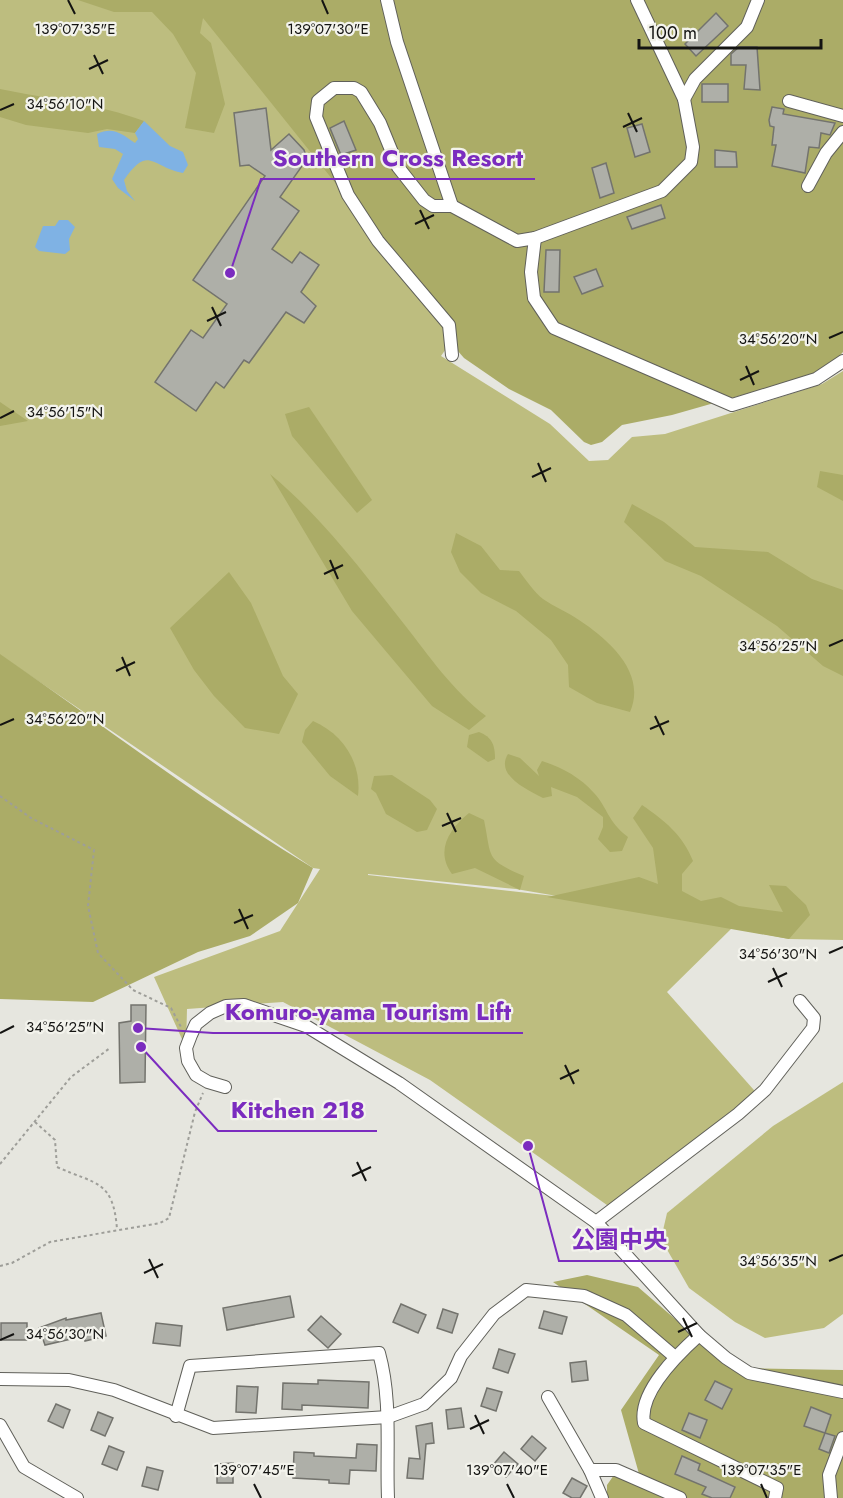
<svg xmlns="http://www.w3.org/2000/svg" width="843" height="1498" viewBox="0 0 843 1498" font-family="Jost,'Noto Sans JP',sans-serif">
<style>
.green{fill:#bdbd7f;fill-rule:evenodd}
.forest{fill:#abac67}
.water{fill:#7fb2e4}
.building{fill:#aeafa8;stroke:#73736d;stroke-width:1.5}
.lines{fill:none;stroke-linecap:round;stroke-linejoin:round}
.minor-casing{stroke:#60605a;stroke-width:14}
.path{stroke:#9e9e99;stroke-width:2;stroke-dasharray:3 3;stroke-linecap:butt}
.minor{stroke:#fff;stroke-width:12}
.ticks{fill:none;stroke:#141412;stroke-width:2}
.ticks-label{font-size:15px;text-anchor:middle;fill:#141412;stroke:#f3f3ec;stroke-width:4.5;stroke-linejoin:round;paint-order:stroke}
.leader{fill:none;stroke:#7b2cbf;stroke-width:2}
.callout-dot{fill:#7b2cbf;stroke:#f3f3ec;stroke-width:2}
.callout-label{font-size:24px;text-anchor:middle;font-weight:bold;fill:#7b2cbf;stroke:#f3f3ec;stroke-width:4.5;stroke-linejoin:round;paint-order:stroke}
</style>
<rect width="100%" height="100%" fill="#e6e6df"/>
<!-- green -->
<g class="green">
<path d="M0,0H223L334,161L454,322L455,336L441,356L550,424L589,461L608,460L632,437L665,434L822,384L843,371V940L789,939L732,928L667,992L761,1098L614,1210L430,1080L283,1002L187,1009L186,1048L154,977L280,931L320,869L313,868L0,655ZM368,874L516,889L563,897L368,875Z"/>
<path d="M843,1082V1314L824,1328L765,1338L735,1322L689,1288L661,1239L667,1213L773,1126Z"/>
</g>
<!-- forest -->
<g class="forest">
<path d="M78,0H843V352L830,366L812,375L672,415L622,425L602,442L591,445L584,442L551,410L509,389L464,358L457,350L454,322L377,235L203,18L200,33L211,43L225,104L214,133L185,128L196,73L173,34L152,12H114Z"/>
<path d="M0,89C48,99 99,104 144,121L135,133L107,129L88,133L26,125L0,117Z"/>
<path d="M0,402L28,421L0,426Z"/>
<path d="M309,407L372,500L357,513L292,436L285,414Z"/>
<path d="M820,471L843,475V501L817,487Z"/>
<path d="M270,474C321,516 363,572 404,624C429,656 453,691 486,716L469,730L432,706L352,611Z"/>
<path d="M632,504L664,522L695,547L768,552L812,579L843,590V676L823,666L777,626L701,576L665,561L624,522Z"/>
<path d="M456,533L481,546L500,570L519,571C526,580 534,592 543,599C554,607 568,612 579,620C609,640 647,673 630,712L597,703L569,687L568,665L551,640L516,611L481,593L460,572L451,552Z"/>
<path d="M229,572L251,603L283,676L298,694L279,734L245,728L214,696L194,670L170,628Z"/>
<path d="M0,654C104,726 205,803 313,868L298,903L250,936L198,952L93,1002L0,999Z"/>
<path d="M313,721C343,734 362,763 358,796L330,776L302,742L305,730Z"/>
<path d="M479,732C492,737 495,745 495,759L488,762L467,747L469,735Z"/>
<path d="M508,754L520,758L539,776L537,770L542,761C561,767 580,777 594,793C608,808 607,821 628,837L622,851L610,852L598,839L603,827V817L577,797L551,787L552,796L543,798C526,789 495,775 508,754Z"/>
<path d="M392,775L430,800L437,809L427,830L417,832L386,814L376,793L371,789L374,776Z"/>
<path d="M642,805C664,820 683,835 693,861L682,874V891L701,901L721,897L739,906L783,912L769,885L786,886L806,905L810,915L789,939L547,897L639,877L658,884L653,848L633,818Z"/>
<path d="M469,813L484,820C492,859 485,859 524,876L520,890L475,868L452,874C435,851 449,829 469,813Z"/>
<path d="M587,1275L638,1287L732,1368L843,1370V1498H607V1485L614,1475L643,1488L621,1410L659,1355L553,1282Z"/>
</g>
<!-- water -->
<g class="water">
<path d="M144,121L170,146L183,152L188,165L183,173C151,167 149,144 124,180L127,191L135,201L118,188L112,179L123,154L115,149L99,147L97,134C113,126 122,134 135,143L138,139L135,133Z"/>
<path d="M59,220H68L75,227L69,239L70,250L65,254L39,251L35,247L43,226H55Z"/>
</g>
<!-- building -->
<g class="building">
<path d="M716,13L728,26L696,56L685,44Z"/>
<path d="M739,47H757L760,90L744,89L746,65H731V54Z"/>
<rect x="702" y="84" width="26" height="18"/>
<path d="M772,107L784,109L783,114L835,123L830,135L821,133L819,148L809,147L805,173L772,166L776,145H772L774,127L770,126L769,120Z"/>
<path d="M266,108L271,150L289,134L304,150L307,159L280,197L299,211L272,249L292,263L300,252L319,265L301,292L316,306L304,323L286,312L249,363L244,360L224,388L216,382L196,411L155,382L191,330L203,338L227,304L193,280L265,176L249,165L240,166L234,113Z"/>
<path d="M344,121L356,150L341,155L330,128Z"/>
<path d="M642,124L650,152L635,157L627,128Z"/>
<path d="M715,150L736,152L737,167H715Z"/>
<path d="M606,163L614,193L600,198L592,168Z"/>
<path d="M661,205L665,218L632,229L627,217Z"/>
<path d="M546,250H560L559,292H544Z"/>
<path d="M596,269L603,286L582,294L574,277Z"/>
<path d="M131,1005H146L145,1082L120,1083L119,1023L131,1021Z"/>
<path d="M290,1296L294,1317L227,1330L223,1308Z"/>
<path d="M401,1304L426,1315L418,1333L393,1322Z"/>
<path d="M443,1309L458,1314L452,1333L437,1328Z"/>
<path d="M544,1311L567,1317L562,1334L539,1328Z"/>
<path d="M101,1313L106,1336L85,1341L84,1336L45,1345L39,1328L66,1318V1320Z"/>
<path d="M321,1316L341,1334L328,1348L308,1330Z"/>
<rect x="1" y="1323" width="26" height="17"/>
<path d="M156,1323L182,1326L180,1346L153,1343Z"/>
<path d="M499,1349L515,1354L508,1373L493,1368Z"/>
<path d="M586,1361L588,1380L572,1382L570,1363Z"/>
<path d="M318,1380L369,1382L368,1408L302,1405V1410L282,1409L283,1383L318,1384Z"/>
<path d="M715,1381L732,1389L722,1409L705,1400Z"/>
<path d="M237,1386L258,1387L256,1413L236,1412Z"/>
<path d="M487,1388L502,1392L496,1411L481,1406Z"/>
<path d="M56,1404L70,1410L63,1428L48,1421Z"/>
<path d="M811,1407L831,1415L825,1433L804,1426Z"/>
<path d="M461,1408L464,1427L448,1429L446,1410Z"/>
<path d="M98,1412L113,1418L105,1436L91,1430Z"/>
<path d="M689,1413L707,1420L700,1438L682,1430Z"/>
<path d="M432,1423L434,1443L426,1444L423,1479L407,1478L409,1458L420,1459L416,1426Z"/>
<path d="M825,1433L835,1436L829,1453L819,1449Z"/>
<path d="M532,1436L546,1448L535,1461L521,1449Z"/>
<path d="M357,1444L377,1445L376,1471L350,1470L349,1484L329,1483V1480L293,1478L294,1452L314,1453V1456L356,1458Z"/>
<path d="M109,1446L124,1452L117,1470L102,1464Z"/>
<path d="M504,1452L518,1464L506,1477L493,1465Z"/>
<path d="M682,1456L700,1464L698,1470L735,1487L730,1498H712L702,1494L706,1487L675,1474Z"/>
<path d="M233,1463V1483H217V1464Z"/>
<path d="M147,1467L163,1471L158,1490L142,1486Z"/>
<path d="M572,1478L587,1486L580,1498H572L563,1493Z"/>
</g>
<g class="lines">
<defs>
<g id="minor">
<path d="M387,0L397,42L452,206"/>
<path d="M684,99L695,79L747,27L758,0"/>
<path d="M789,101L843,116"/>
<path d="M808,186L826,153L843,132"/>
<path d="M535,238L531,272L534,298L554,328L732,405L816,379L843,361"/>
<path d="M452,355L449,325L378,241L348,195L316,117L318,101L334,88H354L361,92L380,123L398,167L424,200L433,206H452L517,241L535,238L662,191L691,162L693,147L684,99L637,0"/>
<path d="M225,1087L208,1082L196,1075L188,1061L186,1048L191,1035L196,1024L210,1013L226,1006L244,1005L306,1026L399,1083L596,1222L699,1335L726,1358L749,1373L843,1392"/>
<path d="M596,1222L738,1114L765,1090L813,1028L814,1018L800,1001"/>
<path d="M699,1335C678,1354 638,1392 644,1423L777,1488L775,1498"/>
<path d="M0,1379L69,1380L114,1390L213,1428L388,1417L424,1404L451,1378L461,1356L494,1314L526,1290L584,1296L626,1315L675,1357"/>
<path d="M548,1397L590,1470L602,1498"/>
<path d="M176,1416L190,1366L379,1353C392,1400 386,1450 388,1498"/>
<path d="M0,1425L24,1467L77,1498"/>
<path d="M590,1470H616L680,1498"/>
<path d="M831,1498L829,1475L843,1438"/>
</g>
</defs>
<!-- minor casing -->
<use href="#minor" class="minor-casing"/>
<!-- path -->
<g class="path">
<path d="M0,796L31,818L94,850L88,906L98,953L133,990L171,1008L181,1027"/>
<path d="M35,1122L55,1140L57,1167C97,1185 113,1180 117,1229"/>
<path d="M0,1164L71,1077L110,1048"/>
<path d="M0,1266L12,1263L50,1242L160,1223L169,1218L195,1112L203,1093"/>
</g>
<!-- minor -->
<use href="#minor" class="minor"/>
</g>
<!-- ticks -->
<path class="ticks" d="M68,0L75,14M322,0L328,14M94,55L103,74M89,69L108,60M0,110L14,104M628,113L637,132M623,127L642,118M420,210L429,229M415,224L434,215M212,307L221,326M207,321L226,312M829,338L843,332M746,366L754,385M740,380L759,371M0,418L14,411M538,463L546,482M532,477L551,468M330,560L338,579M324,574L343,565M829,646L843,640M122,657L130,676M116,671L135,662M655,716L664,735M0,725L14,719M650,729L669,721M447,813L456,832M442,826L461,818M239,909L248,929M234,923L253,915M829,953L843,947M773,968L782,987M768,982L787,973M0,1033L14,1026M565,1065L574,1084M560,1079L579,1070M357,1162L366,1181M352,1176L371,1167M149,1259L158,1278M829,1261L843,1255M144,1273L163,1264M683,1318L692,1337M678,1332L697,1323M0,1340L14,1334M475,1415L484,1434M470,1429L489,1420M254,1484L261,1498M507,1484L514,1498M761,1484L767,1498"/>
<g class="ticks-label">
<text x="75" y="34">139°07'35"E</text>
<text x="328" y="34">139°07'30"E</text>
<text x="65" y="109">34°56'10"N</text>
<text x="778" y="344">34°56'20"N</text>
<text x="65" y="417">34°56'15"N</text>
<text x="778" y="651">34°56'25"N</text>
<text x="65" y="724">34°56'20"N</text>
<text x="778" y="959">34°56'30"N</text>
<text x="65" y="1032">34°56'25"N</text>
<text x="778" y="1266">34°56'35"N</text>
<text x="65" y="1339">34°56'30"N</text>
<text x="254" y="1475">139°07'45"E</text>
<text x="507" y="1475">139°07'40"E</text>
<text x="761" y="1475">139°07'35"E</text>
</g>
<!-- callouts -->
<path class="leader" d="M230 273L261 179H535M138 1028L213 1033H523M141 1047L218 1131H377M528 1146L559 1261H679"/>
<g class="callout-dot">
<circle cx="230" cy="273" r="6"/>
<circle cx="138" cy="1028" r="6"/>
<circle cx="141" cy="1047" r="6"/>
<circle cx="528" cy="1146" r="6"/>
</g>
<g class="callout-label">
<text x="398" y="166">Southern Cross Resort</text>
<text x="368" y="1020">Komuro-yama Tourism Lift</text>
<text x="298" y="1118">Kitchen 218</text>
<text x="619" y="1248">公園中央</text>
</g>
<!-- scale -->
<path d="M639 39v9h182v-9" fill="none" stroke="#141412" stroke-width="3"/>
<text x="648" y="39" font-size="18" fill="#141412" stroke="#f3f3ec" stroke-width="4.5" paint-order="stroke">100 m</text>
</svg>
